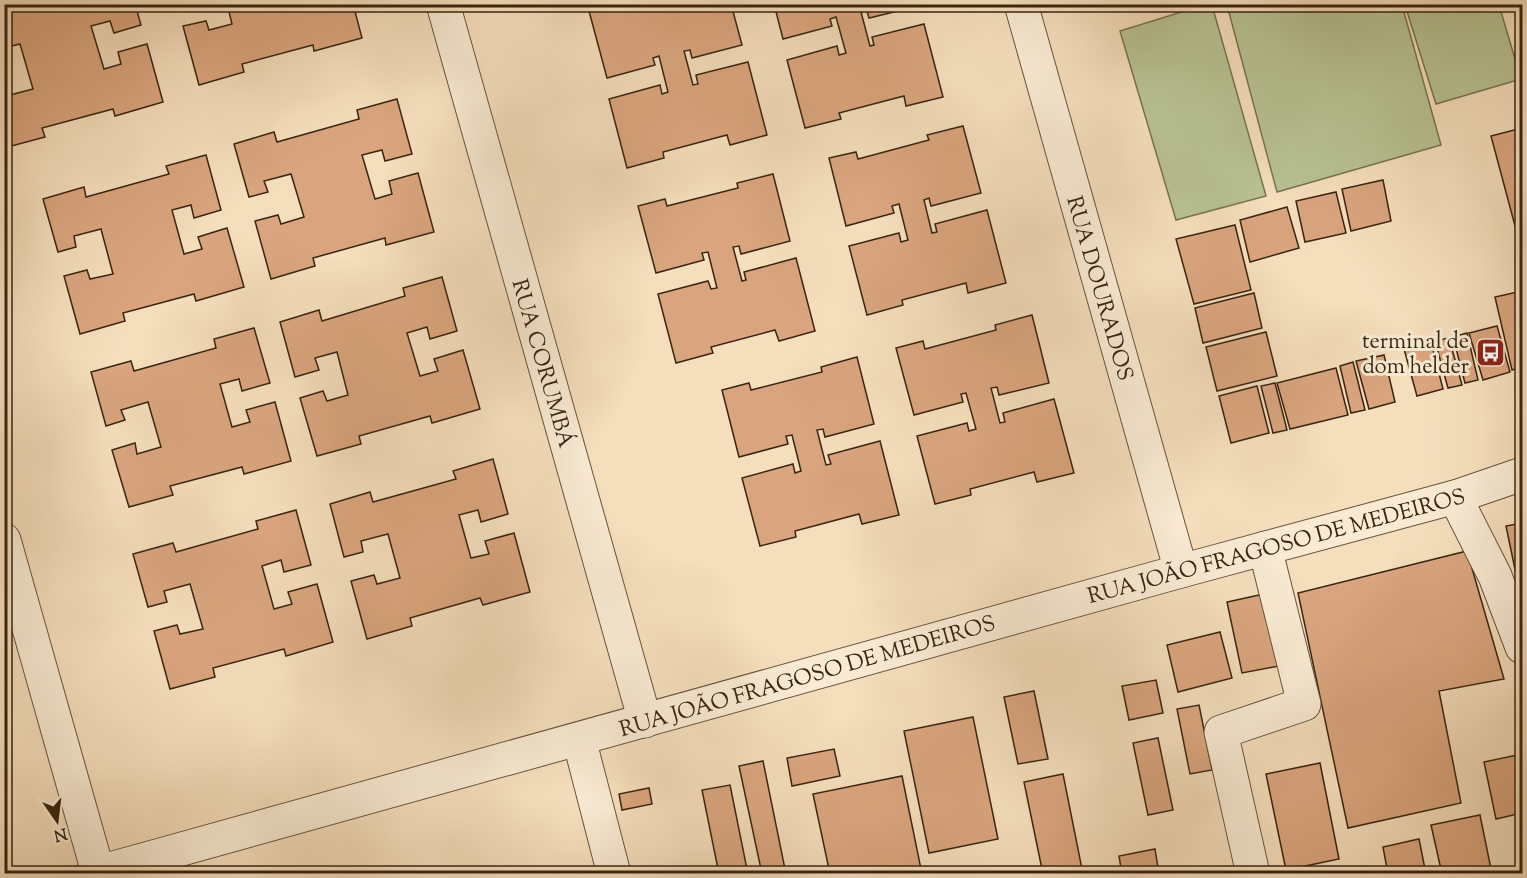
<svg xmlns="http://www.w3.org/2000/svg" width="1527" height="878" viewBox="0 0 1527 878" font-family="'Sorts Mill Goudy',serif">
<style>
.green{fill:#b8c293;stroke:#787452;stroke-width:1.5}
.building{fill:#daa57e;stroke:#392511;stroke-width:1.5}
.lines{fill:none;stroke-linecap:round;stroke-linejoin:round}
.pedestrian-casing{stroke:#68533c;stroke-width:35}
.minor-casing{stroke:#68533c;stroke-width:35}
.pedestrian{stroke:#f8ead3;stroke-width:33}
.minor{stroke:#f8ead3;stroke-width:33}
.labels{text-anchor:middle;stroke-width:6;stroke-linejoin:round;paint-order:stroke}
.street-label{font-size:22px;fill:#392511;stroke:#f8ead3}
.poi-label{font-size:22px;fill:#392511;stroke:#f8ead3;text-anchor:end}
</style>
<rect width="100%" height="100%" fill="#f5debc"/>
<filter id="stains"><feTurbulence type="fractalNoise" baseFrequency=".00333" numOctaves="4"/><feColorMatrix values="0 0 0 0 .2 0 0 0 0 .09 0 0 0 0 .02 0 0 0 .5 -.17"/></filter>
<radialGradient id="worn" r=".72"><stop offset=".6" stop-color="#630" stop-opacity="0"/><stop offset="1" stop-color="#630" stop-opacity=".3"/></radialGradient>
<!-- green -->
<g class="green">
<path d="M1204,5H1212L1266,196L1176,220L1120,31Z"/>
<path d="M1227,5H1402L1441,145L1277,192Z"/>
<path d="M1405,5H1499L1521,79L1436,104Z"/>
</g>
<!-- building -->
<g class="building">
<path d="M35,4H135L141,25L114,33L110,21L91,26L104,69L121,64L118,52L147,44L163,102L115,116L113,109L42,128L45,137L4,148V86L6,85L10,95L33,89L20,44L4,48V9L5,13Z"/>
<path d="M227,4H353L362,38L314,51L313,45L242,64L244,72L199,85L183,26L206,21L209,30L232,24Z"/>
<path d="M617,4L618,11L643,4H731L742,45L692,58L690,50L684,51L693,85L698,84L696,75L748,62L767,135L730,145L727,135L663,152L664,158L627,168L609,99L660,85L662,94L668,92L659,56L653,58L655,65L607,78L589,11Z"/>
<path d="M774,4H919V6L869,18L867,11L861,12L870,46L874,45L872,37L924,24L943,97L906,106L904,96L839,113L841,119L805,128L787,60L837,46L839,55L846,53L836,17L830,19L832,26L783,39Z"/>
<path d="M397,99L412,154L385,161L382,150L362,155L375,199L392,194L389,181L418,173L434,232L386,245L385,238L313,258L315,266L271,279L255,221L278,215L281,224L304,217L291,174L264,181L268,192L249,197L234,144L274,132L277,142L359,119L357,110Z"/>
<path d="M963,126L981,193L931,206L929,198L924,200L932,233L937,232L935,224L987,210L1006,283L968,293L966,283L902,300L903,305L867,315L849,246L899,233L901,242L908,240L899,204L892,206L894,213L846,226L829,158L856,152L858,159L929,140L927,135Z"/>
<path d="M1522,128V252L1491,136Z"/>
<path d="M206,155L221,210L194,218L191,205L172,210L184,254L202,249L198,237L227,228L244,287L196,301L194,294L123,313L125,321L80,334L64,276L87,270L90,279L113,274L101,229L74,236L76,247L58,252L43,199L84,187L86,197L169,174L166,166Z"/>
<path d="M773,174L790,241L741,254L739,246L733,247L742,281L746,280L744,272L796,258L815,331L779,341L775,330L711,347L713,353L676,363L658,294L708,281L711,289L717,288L708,252L702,253L704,260L656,273L638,206L665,199L667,206L738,188L737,183Z"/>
<path d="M1383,180L1391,221L1351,231L1342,189Z"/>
<path d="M1336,192L1346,233L1305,242L1296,201Z"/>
<path d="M1287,207L1299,248L1250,262L1240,220Z"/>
<path d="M1235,225L1251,290L1194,304L1176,239Z"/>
<path d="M442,277L457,331L430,339L427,327L407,333L420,376L438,371L434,359L463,350L480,409L432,423L430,416L359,436L361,444L317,456L300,398L323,391L327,401L348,395L337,352L315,358L319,370L295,377L280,322L319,310L322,321L405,296L403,288Z"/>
<path d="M1522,291V367L1512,370L1495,297Z"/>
<path d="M1254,293L1262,328L1203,343L1195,308Z"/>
<path d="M1032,315L1049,383L999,395L997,387L991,388L1000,423L1005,422L1003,413L1054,399L1074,473L1037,482L1034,472L970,489L971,495L935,504L917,436L967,423L969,431L976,429L966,393L961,394L963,402L914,415L896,348L923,341L925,349L996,330L995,325Z"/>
<path d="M1497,326L1510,372L1483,380L1469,333Z"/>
<path d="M254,328L270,383L242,391L239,379L220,384L232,427L250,422L246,410L275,402L291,461L244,474L242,467L170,486L173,495L129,507L112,450L135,443L137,454L161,447L148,402L121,410L125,420L106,426L91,372L131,361L134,371L216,348L214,339Z"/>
<path d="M1266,332L1277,376L1217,391L1206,347Z"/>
<path d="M1467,333L1478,380L1465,383L1453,337Z"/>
<path d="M1449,338L1462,385L1448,388L1435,341Z"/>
<path d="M1431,342L1443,389L1417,396L1404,349Z"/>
<path d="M1384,355L1395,402L1369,409L1356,361Z"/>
<path d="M857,357L874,424L825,437L823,429L817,430L826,465L831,464L828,455L880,441L899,515L862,524L859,514L795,531L796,537L760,546L742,478L793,464L795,473L801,471L792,435L786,436L788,444L739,457L722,390L749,383L751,390L822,372L821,367Z"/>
<path d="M1353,362L1365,410L1351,413L1340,366Z"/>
<path d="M1336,368L1348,415L1290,429L1277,383Z"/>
<path d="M1275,383L1287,430L1273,433L1261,386Z"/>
<path d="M1257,386L1269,433L1231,443L1219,396Z"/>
<path d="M493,459L508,514L481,522L478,510L459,515L471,558L489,554L485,541L514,533L530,592L483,605L480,598L410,618L412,626L367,639L351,581L374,575L377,584L400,578L388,534L361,541L363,552L344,557L330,504L370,492L373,502L456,479L453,471Z"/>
<path d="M296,510L311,565L284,572L281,560L262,566L274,609L292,604L288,592L317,584L333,642L286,656L284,649L213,668L215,677L170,689L154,631L177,625L180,634L203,629L190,584L164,591L167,602L148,607L133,554L173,543L176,552L258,529L256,521Z"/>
<path d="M1522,523V603L1506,526Z"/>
<path d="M1467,551L1504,679L1439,691L1461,803L1348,828L1298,593Z"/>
<path d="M1264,594L1279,666L1242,673L1227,602Z"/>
<path d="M1220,632L1232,678L1178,692L1167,645Z"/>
<path d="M1156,680L1163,713L1129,720L1122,686Z"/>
<path d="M1034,691L1048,759L1018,764L1004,697Z"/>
<path d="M1199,705L1212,770L1190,774L1177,709Z"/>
<path d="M973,717L998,839L929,853L904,731Z"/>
<path d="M1158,738L1173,810L1148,815L1133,743Z"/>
<path d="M834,749L840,776L792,786L787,758Z"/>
<path d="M1522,754V813L1496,819L1484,762Z"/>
<path d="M763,761L786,874H762L739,766Z"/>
<path d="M1320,763L1339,859L1286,870L1266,774Z"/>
<path d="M1063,774L1083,874H1043L1024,782Z"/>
<path d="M902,776L922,874H830L813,794Z"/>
<path d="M730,785L748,874H719L702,790Z"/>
<path d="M649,788L652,804L622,810L619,794Z"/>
<path d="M1480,815L1491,869L1469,874H1442L1431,825Z"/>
<path d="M1419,839L1426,874H1388L1383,847Z"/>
<path d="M1155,849L1159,874H1122L1119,856Z"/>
<path d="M603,865L605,874H563Z"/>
<path d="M427,867L428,874H398Z"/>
</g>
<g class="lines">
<defs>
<path id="pedestrian" d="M1253,874L1221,732L1304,704L1265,548"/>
<g id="minor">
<path d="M443,4L645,721"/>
<path d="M1021,4L1181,571"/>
<path d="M1455,497L1495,576L1522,647"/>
<path d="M4,540L98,872"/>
<path d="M579,739L614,874"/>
<path d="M92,874L1181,571L1455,497L1522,474"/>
</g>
</defs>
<!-- pedestrian casing -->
<use href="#pedestrian" class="pedestrian-casing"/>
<!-- minor casing -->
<use href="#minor" class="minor-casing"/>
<!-- pedestrian -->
<use href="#pedestrian" class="pedestrian"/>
<!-- minor -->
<use href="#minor" class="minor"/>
</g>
<!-- icons -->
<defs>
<symbol id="bus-square" viewBox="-11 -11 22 22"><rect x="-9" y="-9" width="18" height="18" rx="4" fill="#8f2418" stroke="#f8ead3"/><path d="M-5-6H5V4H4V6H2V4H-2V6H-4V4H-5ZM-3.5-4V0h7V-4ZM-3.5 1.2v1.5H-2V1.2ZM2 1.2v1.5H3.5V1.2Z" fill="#fff"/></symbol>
</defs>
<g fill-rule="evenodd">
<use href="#bus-square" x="1474" y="336" width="33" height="33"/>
</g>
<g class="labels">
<!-- street labels -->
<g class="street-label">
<text transform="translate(1101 288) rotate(74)" y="8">RUA DOURADOS</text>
<text transform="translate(544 363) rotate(74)" y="8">RUA CORUMBÁ</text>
<text transform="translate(1276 545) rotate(-15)" y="8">RUA JOÃO FRAGOSO DE MEDEIROS</text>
<text transform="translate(807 675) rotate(-16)" y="8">RUA JOÃO FRAGOSO DE MEDEIROS</text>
</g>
<!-- poi labels -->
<g class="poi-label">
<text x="1469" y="348">terminal de<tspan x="1469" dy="25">dom helder</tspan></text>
</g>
</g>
<!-- margin -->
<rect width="1527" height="878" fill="none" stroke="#f5debc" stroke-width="24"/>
<rect x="6" y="6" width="1515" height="866" fill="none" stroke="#392511" stroke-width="3"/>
<rect x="12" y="12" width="1503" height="854" fill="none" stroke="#392511" stroke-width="1.5"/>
<!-- north arrow -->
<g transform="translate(57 821) rotate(166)" stroke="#f8ead3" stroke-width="4.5" paint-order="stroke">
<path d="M0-4.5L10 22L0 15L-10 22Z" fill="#392511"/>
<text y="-9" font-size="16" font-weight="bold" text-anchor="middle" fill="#392511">N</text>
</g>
<rect width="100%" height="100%" filter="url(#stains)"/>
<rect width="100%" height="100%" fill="url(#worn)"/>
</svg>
